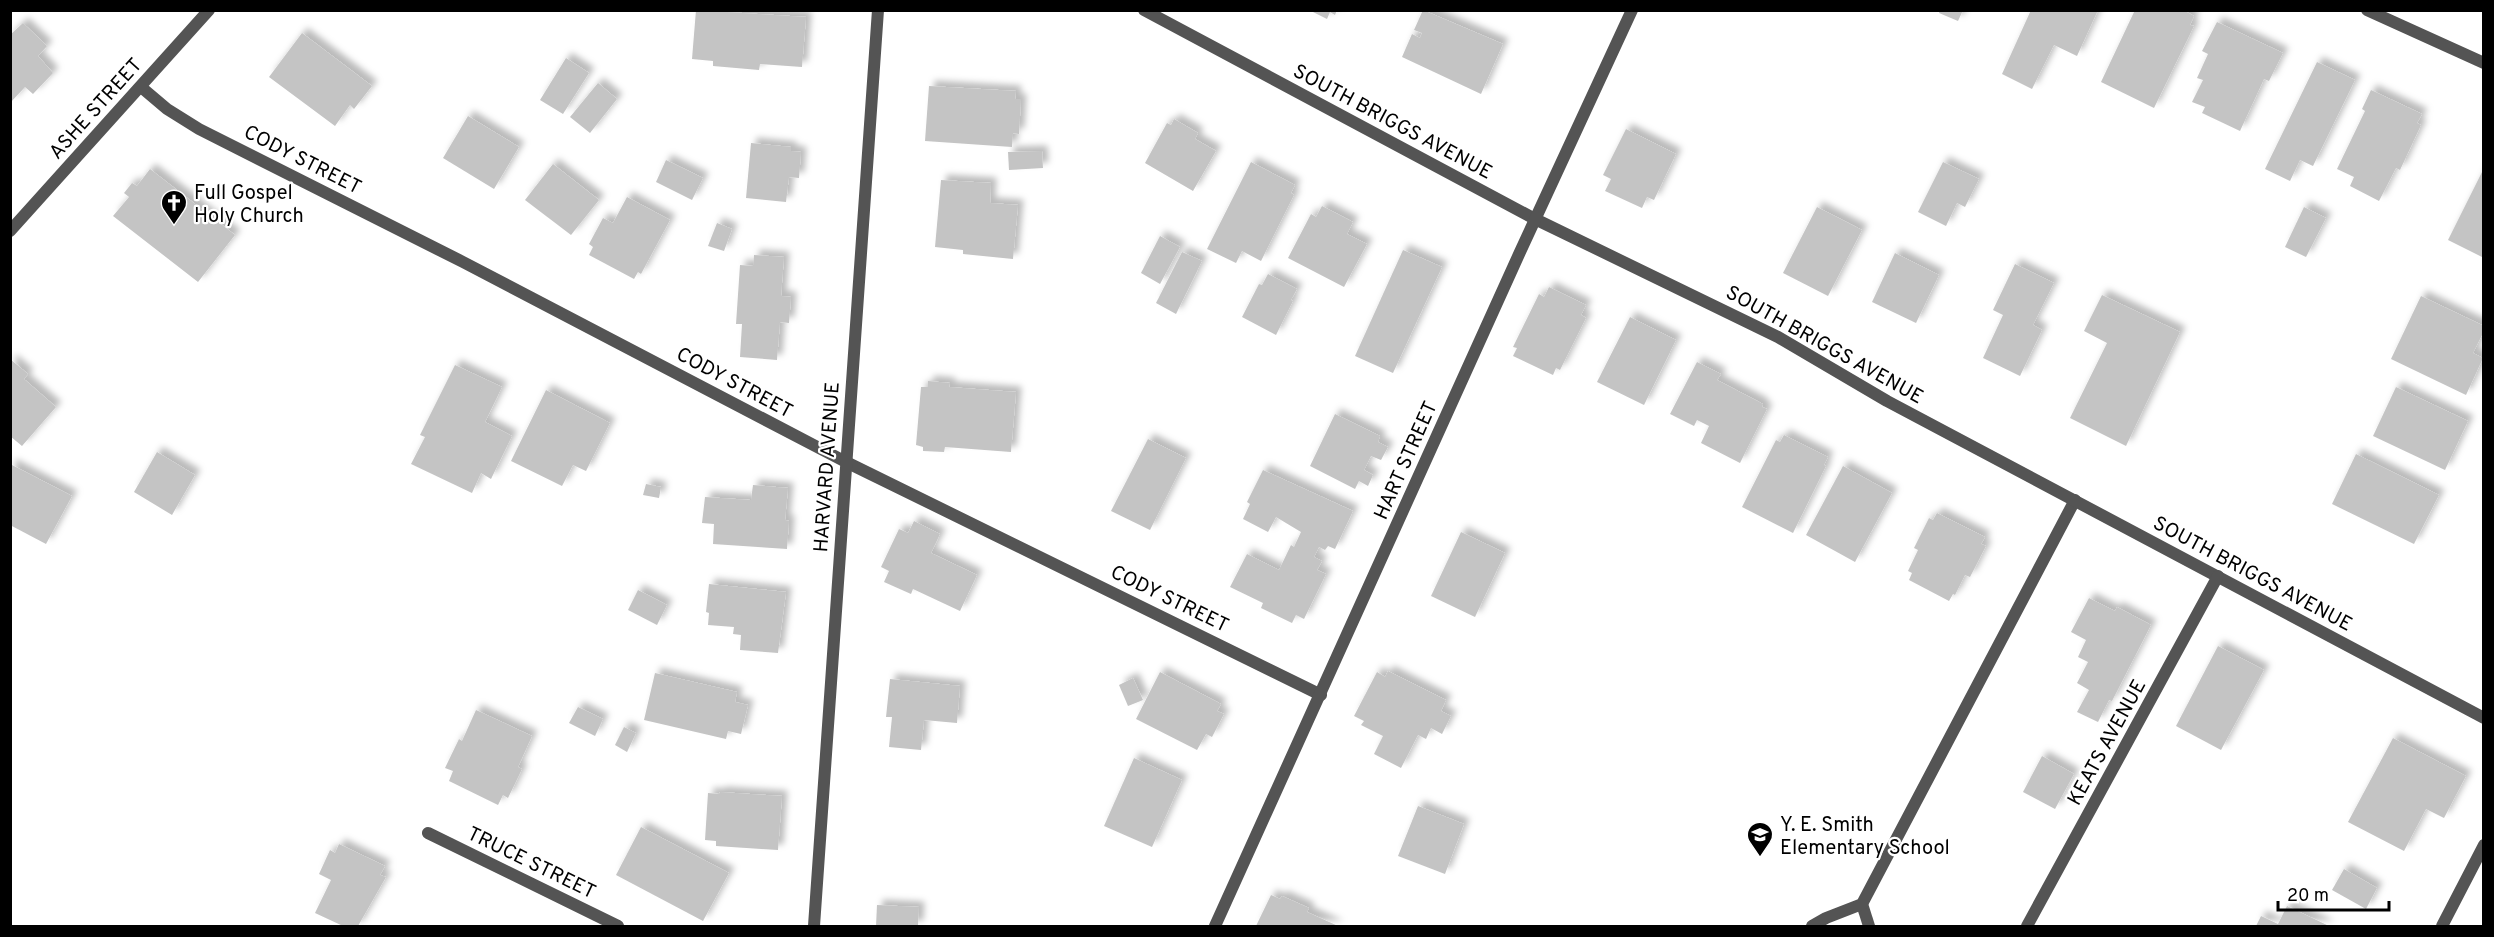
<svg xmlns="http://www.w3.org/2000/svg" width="2494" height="937" viewBox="0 0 2494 937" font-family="Overpass,sans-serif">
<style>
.building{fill:#c4c4c4;filter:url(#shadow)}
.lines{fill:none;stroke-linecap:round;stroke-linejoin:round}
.service{stroke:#545454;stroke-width:12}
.minor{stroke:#545454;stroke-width:12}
.tertiary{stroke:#545454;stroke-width:12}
.labels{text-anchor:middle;stroke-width:4.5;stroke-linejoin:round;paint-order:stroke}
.street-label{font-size:20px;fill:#000;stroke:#fff}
.poi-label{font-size:20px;fill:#000;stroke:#fff;text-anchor:start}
</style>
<defs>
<filter id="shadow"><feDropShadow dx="5.5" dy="-5.5" stdDeviation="3" flood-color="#0004"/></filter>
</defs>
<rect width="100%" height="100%" fill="#fff"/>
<!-- building -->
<g class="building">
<path d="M696,10L806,17L802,67L760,64L759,70L713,66V61L692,59Z"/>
<path d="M1309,10H1337L1335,15L1330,12L1327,19Z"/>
<path d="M1423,10L1503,44L1481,94L1402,57L1412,34L1420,38L1422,33L1414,30Z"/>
<path d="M1940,10H1963L1958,21L1939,13Z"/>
<path d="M2031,10H2098L2077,56L2054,45L2032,89L2002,74Z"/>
<path d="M2135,10H2183L2194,16L2190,25L2194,26L2154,108L2101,82Z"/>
<path d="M2217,22L2283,53L2269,81L2264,79L2240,131L2202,113L2205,107L2192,102L2203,80L2197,78L2208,54L2202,51Z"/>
<path d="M23,23L47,46L38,56L53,73L33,94L25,87L10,103V35Z"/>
<path d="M302,33L372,86L354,109L350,105L335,126L269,77Z"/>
<path d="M566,58L589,73L563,114L540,100Z"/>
<path d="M2317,62L2355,80L2313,166L2300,160L2290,181L2265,169Z"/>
<path d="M598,83L617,99L590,133L570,117Z"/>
<path d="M929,86L1016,91L1015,99H1021L1019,134L1013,133L1012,147L925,141Z"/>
<path d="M2371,90L2422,114L2417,123L2421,125L2400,170L2396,168L2379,201L2350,186L2354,177L2337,169L2365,111L2362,109Z"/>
<path d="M468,116L519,147L494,189L443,158Z"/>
<path d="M1174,119L1198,133L1195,139L1216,151L1193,191L1145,163L1167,123L1171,125Z"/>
<path d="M1626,129L1676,154L1654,200L1647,197L1642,208L1605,191L1611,179L1603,175Z"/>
<path d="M751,143L791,147V151L801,152L799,178L789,177L786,202L746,198Z"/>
<path d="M1042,151L1043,168L1009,170L1008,152Z"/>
<path d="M666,160L703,178L692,200L656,182Z"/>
<path d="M1251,162L1295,185L1291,193L1294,195L1261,261L1242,251L1236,263L1207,249Z"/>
<path d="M1943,162L1979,179L1965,207L1957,203L1946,226L1918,212Z"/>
<path d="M553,164L599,200L571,235L525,200Z"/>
<path d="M2484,168V258L2448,240Z"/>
<path d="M150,169L235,235L198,282L113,216L129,197L124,193L132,183L137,186Z"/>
<path d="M941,180L991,183L990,203L1018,205L1013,259L963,254V250L935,247Z"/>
<path d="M627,197L670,220L641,274L638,272L634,279L589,255L593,247L589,244L603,218L613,223Z"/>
<path d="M1322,206L1353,222L1347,234L1367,244L1344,287L1288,258L1311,214L1316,217Z"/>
<path d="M1817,207L1862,230L1828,296L1783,273Z"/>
<path d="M2304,207L2326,218L2306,257L2285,247Z"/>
<path d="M717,223L732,229L724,251L708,246Z"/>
<path d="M1160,236L1180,247L1160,284L1141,273Z"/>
<path d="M1403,250L1442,267L1393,373L1355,356Z"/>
<path d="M1182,252L1202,261L1176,314L1156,303Z"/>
<path d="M1895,253L1939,275L1916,323L1872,302Z"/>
<path d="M754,255L784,257L781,296L791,297L789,323L780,322L777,360L740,357L742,324H736L740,265L753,266Z"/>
<path d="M2015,264L2054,283L2033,325L2042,330L2020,376L1983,358L2003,315L1993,310Z"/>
<path d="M1268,274L1297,289L1291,300L1293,301L1276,335L1242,317L1259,284L1262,285Z"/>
<path d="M1549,287L1586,305L1581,315L1586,318L1560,370L1556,368L1553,375L1513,356L1517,348L1513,347L1539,294L1544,297Z"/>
<path d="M2102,295L2180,332L2126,446L2070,418L2107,343L2084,331Z"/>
<path d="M2421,296L2484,326V331L2473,353L2483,358L2466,395L2391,359Z"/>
<path d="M1630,317L1676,340L1644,405L1597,382Z"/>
<path d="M10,359L28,374L24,379L56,407L22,446L10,436Z"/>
<path d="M1697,362L1721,374L1717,380L1763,404L1762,407L1767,409L1740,463L1701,443L1709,426L1697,420L1694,426L1670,414Z"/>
<path d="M455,365L502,387L485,422L512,436L491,479L481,473L472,493L411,464L425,437L420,435Z"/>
<path d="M928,381L950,383L949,387L1016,392L1011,452L945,447L944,452L923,451V447L916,445L921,387H928Z"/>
<path d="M2396,387L2468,421L2445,470L2373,436Z"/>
<path d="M546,390L610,423L586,471L573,465L562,486L511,461Z"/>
<path d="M1335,414L1380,436L1378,442L1388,447L1381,460L1371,456L1364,470L1373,475L1368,486L1359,481L1355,489L1310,466Z"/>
<path d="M1784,435L1828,457L1824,465L1826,466L1793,533L1742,507L1776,440L1780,442Z"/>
<path d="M1148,439L1186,458L1150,530L1111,511Z"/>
<path d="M157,452L195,475L172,515L134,492Z"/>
<path d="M2356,454L2439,495L2414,544L2332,504Z"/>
<path d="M10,464L72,496L46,544L10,525Z"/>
<path d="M1843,466L1892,493L1855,562L1806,535Z"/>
<path d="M1263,470L1353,511L1335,549L1328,546L1325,550L1319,547L1314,557L1322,561L1317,570L1326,574L1304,619L1296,615L1292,623L1261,608L1263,603L1230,587L1247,554L1279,570L1291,545L1294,547L1301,532L1276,517L1268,532L1243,519L1250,504L1247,502Z"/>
<path d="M646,484L661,487L659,498L643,495Z"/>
<path d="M753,485L788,488L785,520L789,521L787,549L713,544L714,524L702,523L705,497L751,500Z"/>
<path d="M1937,513L1985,537L1981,544L1986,546L1970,577L1965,575L1955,595L1953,594L1949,601L1909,580L1912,573L1908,571L1918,550L1914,548L1929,518L1933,520Z"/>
<path d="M914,521L940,534L931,553L977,575L960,611L913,589L911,594L884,582L889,571L881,567L899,529L908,533Z"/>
<path d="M1461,532L1505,553L1475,617L1431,596Z"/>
<path d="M709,584L786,592L778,653L740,650L741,635L733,634L734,627L708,625L709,613L706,612Z"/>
<path d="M638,590L667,605L657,625L628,610Z"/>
<path d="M2089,598L2115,611L2117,607L2151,625L2112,701L2109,700L2098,722L2077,712L2089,690L2077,683L2088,662L2078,657L2086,640L2071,632Z"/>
<path d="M2218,646L2264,670L2221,750L2176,726Z"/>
<path d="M1388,671L1446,700L1441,711L1451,716L1442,734L1431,728L1426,739L1418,735L1401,768L1374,754L1383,736L1361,725L1364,721L1354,716L1377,672L1385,677Z"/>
<path d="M1160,672L1221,704L1217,711L1224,714L1212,737L1206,734L1197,750L1136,719Z"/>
<path d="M655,673L737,692L735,702L748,705L741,734L728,731L726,739L644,720Z"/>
<path d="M1133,678L1143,700L1128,706L1119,685Z"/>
<path d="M890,679L960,686L957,723L924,720L921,750L889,747L892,717H886Z"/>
<path d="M578,707L603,719L595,736L569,723Z"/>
<path d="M476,710L532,736L518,767L522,769L508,798L503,795L498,805L449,781L453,771L445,768L459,739L462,741Z"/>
<path d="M624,727L636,733L627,752L615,745Z"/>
<path d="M2393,738L2466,776L2444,818L2426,809L2404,851L2348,822Z"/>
<path d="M2042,756L2074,774L2055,809L2023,792Z"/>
<path d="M1134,758L1182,780L1152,847L1104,826Z"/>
<path d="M720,792L782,796L778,850L716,846V841L705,840L708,793L719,794Z"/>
<path d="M1418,806L1464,824L1445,874L1398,856Z"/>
<path d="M641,827L729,873L703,921L616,875Z"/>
<path d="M339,844L385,866L380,875L386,877L358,926H343L315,913L331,880L319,874L330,850L335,853Z"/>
<path d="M2344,869L2377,888L2366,909L2332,890Z"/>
<path d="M1271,895L1280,899L1282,896L1309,908L1307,912L1338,926H1256Z"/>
<path d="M877,905L919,907L918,926H876Z"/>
<path d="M2287,906L2329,926H2256L2261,916L2278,924Z"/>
</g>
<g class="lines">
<!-- service -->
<g class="service">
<path d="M1862,904L1869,926"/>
<path d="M1812,926L1826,918L1862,904L2075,500"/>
</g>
<!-- minor -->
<g class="minor">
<path d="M1144,10L1535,219L1778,337L1887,401L2484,718"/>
<path d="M2367,10L2484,63"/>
<path d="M141,87L167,109L199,129L463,262L846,462L1321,695"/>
<path d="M10,231L209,10"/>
<path d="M428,833L618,926"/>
<path d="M814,926L878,10"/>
<path d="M1215,926L1520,252L1632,10"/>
<path d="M2027,926L2218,576"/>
</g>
<!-- tertiary -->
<path class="tertiary" d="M2442,926L2484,845"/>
</g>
<!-- icons -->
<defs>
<symbol id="church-pin" viewBox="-11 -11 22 30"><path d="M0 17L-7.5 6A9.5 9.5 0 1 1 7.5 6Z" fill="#000" stroke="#fff"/><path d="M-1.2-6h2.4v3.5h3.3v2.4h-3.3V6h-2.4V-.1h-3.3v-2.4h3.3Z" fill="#fff"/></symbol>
<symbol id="school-pin" viewBox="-11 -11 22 30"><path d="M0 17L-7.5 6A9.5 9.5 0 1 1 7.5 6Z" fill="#000" stroke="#fff"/><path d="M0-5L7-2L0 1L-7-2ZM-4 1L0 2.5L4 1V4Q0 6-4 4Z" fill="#fff"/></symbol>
</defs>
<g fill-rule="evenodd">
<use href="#church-pin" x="159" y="188" width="30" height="40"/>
<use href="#school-pin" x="1745" y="820" width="30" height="40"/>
</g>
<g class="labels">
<!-- street labels -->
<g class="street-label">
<text transform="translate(95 108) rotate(-48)" y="7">ASHE STREET</text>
<text transform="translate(1393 121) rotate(28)" y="7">SOUTH BRIGGS AVENUE</text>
<text transform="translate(303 159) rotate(27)" y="7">CODY STREET</text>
<text transform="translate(1825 344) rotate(29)" y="7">SOUTH BRIGGS AVENUE</text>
<text transform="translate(735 382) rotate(28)" y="7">CODY STREET</text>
<text transform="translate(1405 460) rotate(-66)" y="7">HART STREET</text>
<text transform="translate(826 467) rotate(-86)" y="7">HARVARD AVENUE</text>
<text transform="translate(2253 573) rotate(28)" y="7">SOUTH BRIGGS AVENUE</text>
<text transform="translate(1170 598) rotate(26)" y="7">CODY STREET</text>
<text transform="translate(2106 742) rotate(-61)" y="7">KEATS AVENUE</text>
<text transform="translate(532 862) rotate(26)" y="7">TRUCE STREET</text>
</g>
<!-- poi labels -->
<g class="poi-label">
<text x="194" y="199">Full Gospel<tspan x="194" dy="23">Holy Church</tspan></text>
<text x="1780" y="831">Y. E. Smith<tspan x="1780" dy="23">Elementary School</tspan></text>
</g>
</g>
<!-- border -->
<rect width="2494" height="937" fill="none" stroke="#000000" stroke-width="24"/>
<!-- scale -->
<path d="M2278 901v9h111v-9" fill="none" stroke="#000000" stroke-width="3"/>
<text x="2287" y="901" font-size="18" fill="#000000" stroke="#ffffff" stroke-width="4.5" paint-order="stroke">20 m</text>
</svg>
